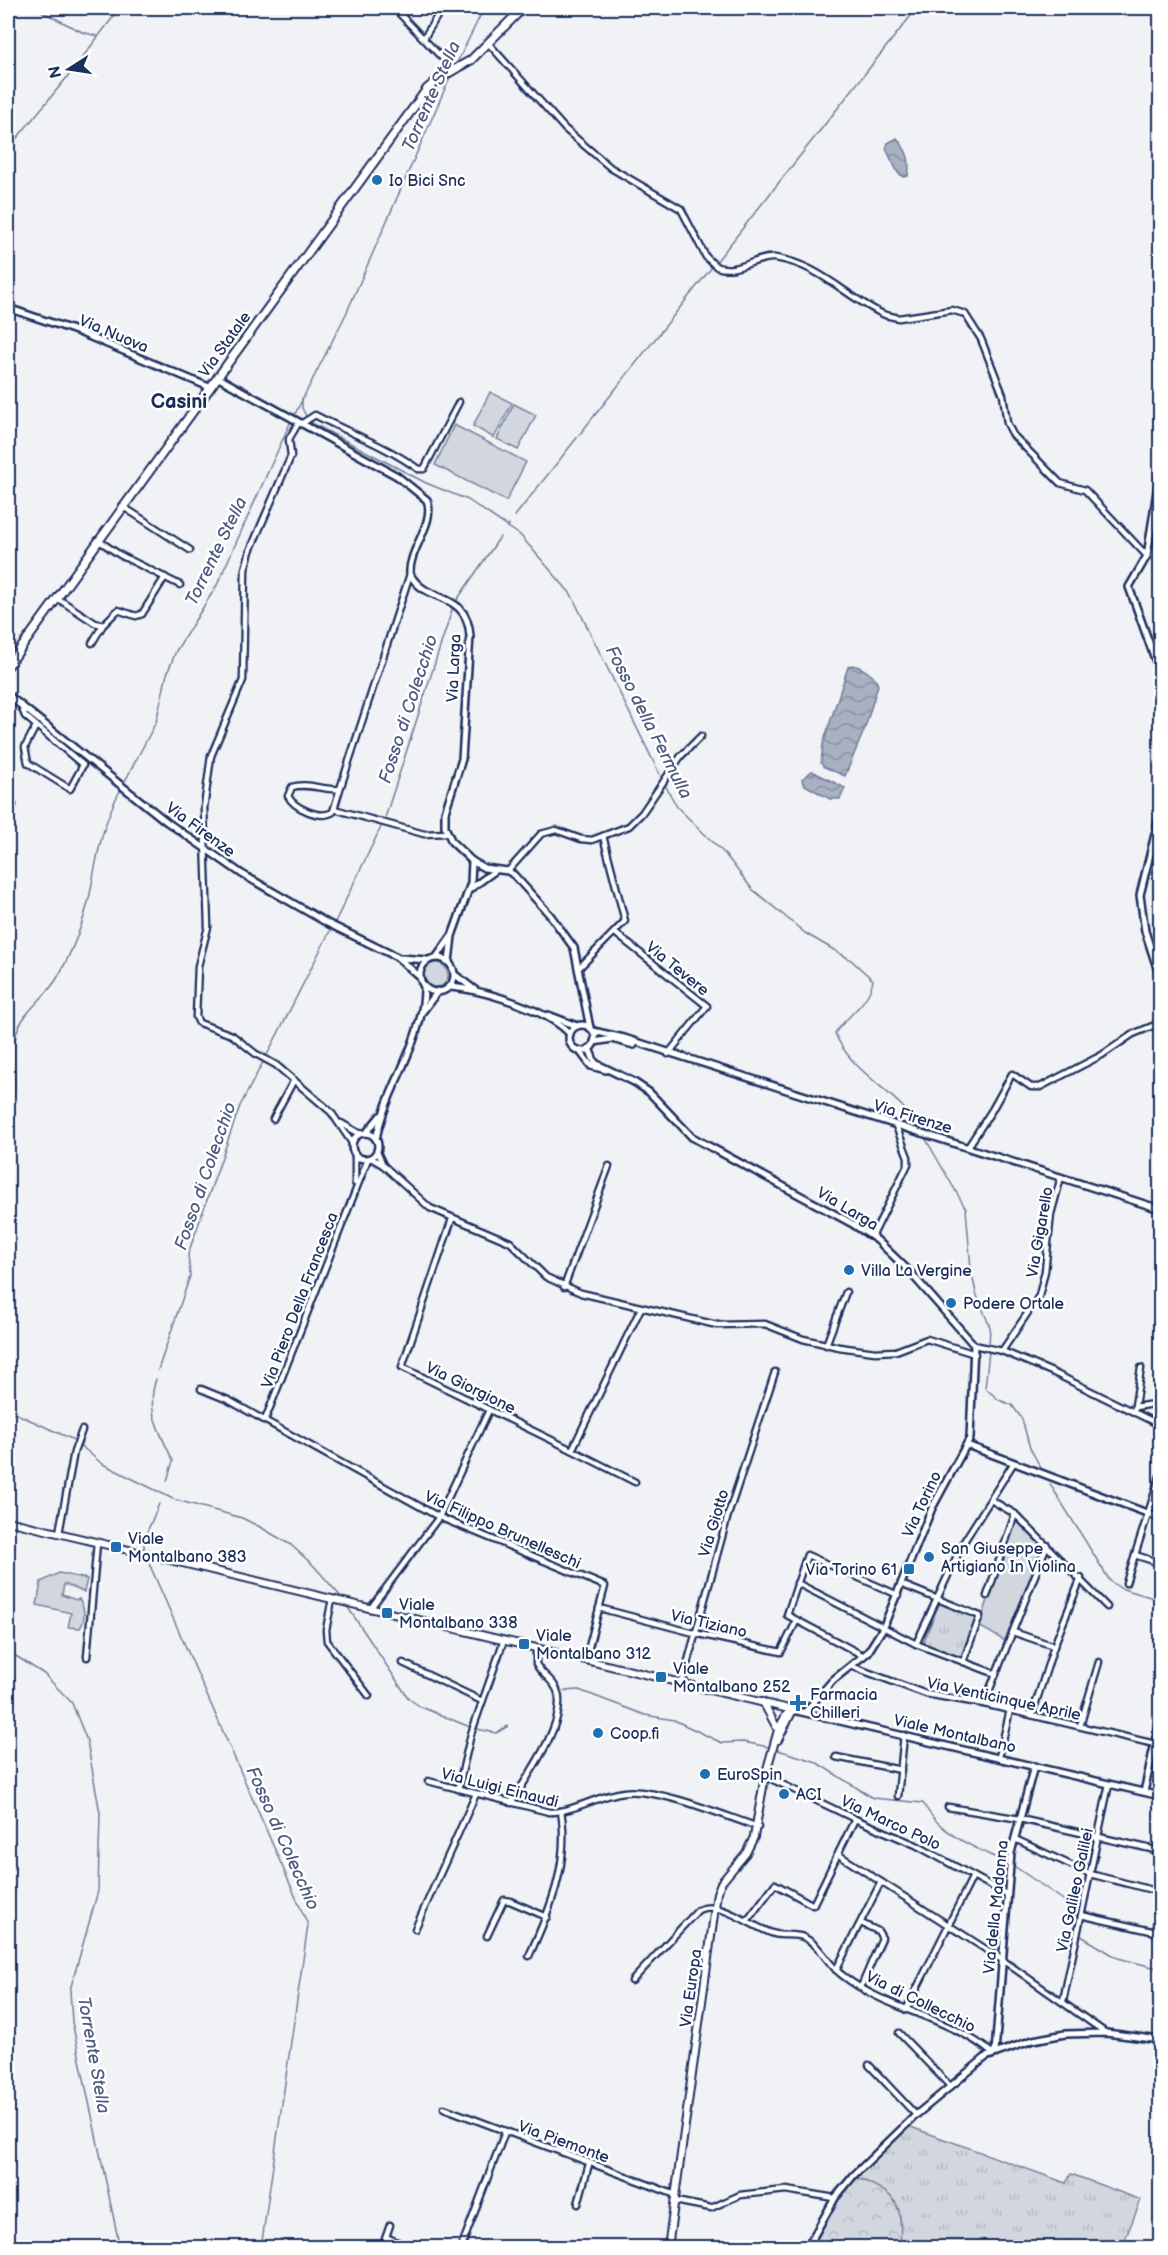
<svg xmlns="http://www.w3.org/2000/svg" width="1168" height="2255" viewBox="0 0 1168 2255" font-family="'Balsamiq Sans',sans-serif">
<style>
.green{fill:#d2d6df;stroke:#76829e;stroke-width:1.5}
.forest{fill:url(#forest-crowns);stroke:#76829e;stroke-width:1.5}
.park{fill:url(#park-tufts);stroke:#76829e;stroke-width:1.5}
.water{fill:url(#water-waves);stroke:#707c9a;stroke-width:1.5}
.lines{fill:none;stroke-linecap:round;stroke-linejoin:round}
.stream{stroke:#707c9a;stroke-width:1.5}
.minor-casing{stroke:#1b2f5e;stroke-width:9}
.tertiary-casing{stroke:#1b2f5e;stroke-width:10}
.secondary-casing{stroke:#1b2f5e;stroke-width:10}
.primary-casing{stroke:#1b2f5e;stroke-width:11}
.minor{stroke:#fff;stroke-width:4.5}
.tertiary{stroke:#fff;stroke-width:5}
.secondary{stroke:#fff;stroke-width:6}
.primary{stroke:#fff;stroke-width:7}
.poi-dot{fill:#1f6fb2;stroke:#fff;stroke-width:2}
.labels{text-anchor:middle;stroke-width:5;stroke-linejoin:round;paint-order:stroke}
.poi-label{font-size:16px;fill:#1b2f5e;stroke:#fff;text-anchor:start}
.street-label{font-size:16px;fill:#1b2f5e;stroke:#fff}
.water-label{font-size:18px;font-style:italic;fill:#4c5c81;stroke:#fff}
.quarter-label{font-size:20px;font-weight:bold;fill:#1b2f5e;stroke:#fff}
</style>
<defs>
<pattern id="forest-crowns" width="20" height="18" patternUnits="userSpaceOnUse" patternTransform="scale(1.5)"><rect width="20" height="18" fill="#d2d6df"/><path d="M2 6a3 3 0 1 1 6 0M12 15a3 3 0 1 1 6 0" fill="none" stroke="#b4b8c2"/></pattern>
<pattern id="park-tufts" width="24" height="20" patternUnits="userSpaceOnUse" patternTransform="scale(1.5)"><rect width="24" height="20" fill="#d2d6df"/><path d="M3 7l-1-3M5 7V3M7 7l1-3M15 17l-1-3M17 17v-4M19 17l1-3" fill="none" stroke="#b4b8c2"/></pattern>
<pattern id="water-waves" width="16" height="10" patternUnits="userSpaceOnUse" patternTransform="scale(1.5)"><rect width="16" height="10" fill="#a8b0c2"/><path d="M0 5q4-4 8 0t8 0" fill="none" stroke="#8890a1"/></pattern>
</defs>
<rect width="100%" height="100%" fill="#f1f2f5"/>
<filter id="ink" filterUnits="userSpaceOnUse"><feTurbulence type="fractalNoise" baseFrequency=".0167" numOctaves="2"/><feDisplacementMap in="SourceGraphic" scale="12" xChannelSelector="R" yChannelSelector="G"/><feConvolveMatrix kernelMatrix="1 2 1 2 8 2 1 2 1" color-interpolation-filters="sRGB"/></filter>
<g filter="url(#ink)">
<!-- green -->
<g class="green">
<path d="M490,392L512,403L494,438L473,426Z"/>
<path d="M514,404L536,415L518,450L497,439Z"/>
<path d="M454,425L526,462L506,501L435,465Z"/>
<circle cx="436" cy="975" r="12"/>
<path d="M1016,1520L1042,1547L1006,1639L1003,1640L979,1626Z"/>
<path d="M59,1573L87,1579L84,1592L64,1584L62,1595L76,1600L79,1599C85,1608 86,1619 80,1628L68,1627L71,1613L37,1605L41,1582Z"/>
</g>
<!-- forest -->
<path class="forest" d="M856,2176C898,2196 903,2200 900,2247L812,2248L836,2202Z"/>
<!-- park -->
<g class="park">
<path d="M940,1601L978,1617L962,1659L923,1643Z"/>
<path d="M908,2126L1066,2183L1071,2174L1141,2200L1122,2247H900C903,2200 898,2196 856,2177Z"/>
</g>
<!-- water -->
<g class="water">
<path d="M897,138C907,151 911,159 908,176L903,177L898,173L886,149L888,143Z"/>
<path d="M852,665C862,667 875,675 878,685L865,728L845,776L824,767L821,763L823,744L848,667Z"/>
<path d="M812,771L845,788L840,799H830L803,784L802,779Z"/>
</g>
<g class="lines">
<!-- stream -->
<g class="stream">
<path d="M35,8L82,32L97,36"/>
<path d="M456,65L484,8"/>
<path d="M8,149L69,75L120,8"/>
<path d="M302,398V408L307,418"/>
<path d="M294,416L346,314L451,75"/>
<path d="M310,422L426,483L468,500L520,535L571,594L662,779"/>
<path d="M515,516L917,8"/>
<path d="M507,528L509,525"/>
<path d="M457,600L500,537"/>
<path d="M664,783L677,807L725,854L752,889L805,933L851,960L873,980C869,1004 848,1014 835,1033C851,1074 898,1091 920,1129"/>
<path d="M123,785L156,722L167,674L176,651L217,585L291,421"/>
<path d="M385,818L453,607"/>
<path d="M335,922L381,827"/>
<path d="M266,1057L331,929"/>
<path d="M8,1112C22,1089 9,1061 16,1035C22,1012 44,999 56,980C71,955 84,922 90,894C97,857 102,823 121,789"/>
<path d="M924,1136L966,1209L971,1269L976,1293L990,1327L989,1346"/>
<path d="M989,1351L985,1388L999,1400L1012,1405L1022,1419L1030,1448L1041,1468"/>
<path d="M158,1370L190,1276L188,1254L240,1106L263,1062"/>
<path d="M156,1379C145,1411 160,1432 173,1461L167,1481"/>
<path d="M8,1410L74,1440L101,1463L173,1499L242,1518L260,1527L291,1545L314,1566L343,1599"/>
<path d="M1050,1484L1110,1581L1120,1588L1160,1600"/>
<path d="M144,1549V1539L159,1504"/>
<path d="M148,1561L308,1925L261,2248"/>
<path d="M347,1606L409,1699L421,1707L470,1727"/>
<path d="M8,1651L44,1674L72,1703L87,1741L100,1813L98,1891L70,1990L72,2022L120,2248"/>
<path d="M564,1691L579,1690L645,1715L674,1720L722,1743L743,1742L769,1747"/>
<path d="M477,1729L496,1733L508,1726"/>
<path d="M778,1750L814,1761L873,1798L923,1803C940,1835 976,1848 1007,1863"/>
<path d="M1014,1866L1072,1906L1075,1915L1074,1932"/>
<path d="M1081,1936L1118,1958L1160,1969"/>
</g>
<defs>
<g id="minor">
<path d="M394,8L445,61L451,72"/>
<path d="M424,38L442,8"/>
<path d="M489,44L565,129L611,168L681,209L706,257L717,267C738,274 756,256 775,258C819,264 847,298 885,315L899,318L952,310L965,314L981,339L1003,395L1007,423L1013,435L1060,483L1085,490L1147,556"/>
<path d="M299,422L289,439L291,456L250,551L245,569L243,680L211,756L204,808L208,927L198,966L196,1017L199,1023L232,1035L256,1054L276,1065L331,1112L352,1143"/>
<path d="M301,424L315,415C349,433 387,446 418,469H424L459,402"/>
<path d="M122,506L190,550"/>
<path d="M1153,522L1160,523"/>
<path d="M98,540L120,555L180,585"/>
<path d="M57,598L95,623L103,625L118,610L136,616L142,614L165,577"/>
<path d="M92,643L103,625"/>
<path d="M21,706L25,716L83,765L70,789L28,763L25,747L36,726"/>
<path d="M340,789C324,791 308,782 292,787L288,796C294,808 320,820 333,812L340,789L410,574"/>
<path d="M334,809L424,834L447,833"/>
<path d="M8,813L13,805"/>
<path d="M508,871L541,834L556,830L581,839L592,840L629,826L642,813L681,756L701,736"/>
<path d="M615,933L707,1006L668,1054"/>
<path d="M580,967L625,921L603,836"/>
<path d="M273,1119L294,1080"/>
<path d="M341,1123L360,1134"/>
<path d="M968,1147L992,1110L1012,1074L1031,1087H1040L1102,1055L1133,1034L1160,1023"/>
<path d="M377,1152L383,1165"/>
<path d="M355,1154V1183"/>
<path d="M371,1158L383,1165L430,1208L510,1242L546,1277L581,1293L717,1325L765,1324L803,1339L839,1347L875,1352L896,1351L927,1339L975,1354"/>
<path d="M452,1219L402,1367L572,1450"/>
<path d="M872,1237L908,1164V1157L896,1126"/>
<path d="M564,1287L609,1166"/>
<path d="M826,1345L846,1292"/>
<path d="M974,1345L1002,1351L1052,1372L1160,1425"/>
<path d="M1002,1351L1039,1296L1045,1271L1051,1214L1061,1177"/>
<path d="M201,1389L228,1400L439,1517L605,1586L586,1658"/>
<path d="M1135,1407L1160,1403"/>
<path d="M1134,1412L1141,1368"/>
<path d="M265,1420L368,1159"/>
<path d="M635,1482L572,1450L641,1308"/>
<path d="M991,1500L1015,1514L1107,1607"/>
<path d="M59,1533L74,1452L82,1430"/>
<path d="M1135,1555L1160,1563"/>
<path d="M797,1583L916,1644L996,1674"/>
<path d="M1126,1583L1160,1476"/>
<path d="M903,1585L980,1616L963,1662"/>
<path d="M987,1596L1015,1514"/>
<path d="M332,1599L326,1630L327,1641L369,1696"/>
<path d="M599,1608L694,1633L781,1652L796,1622"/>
<path d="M370,1609L439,1517L489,1410"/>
<path d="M1013,1632L1054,1646"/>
<path d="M916,1644L963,1543L1013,1464"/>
<path d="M864,1656L787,1615L807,1555L898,1595"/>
<path d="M87,1657L97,1543"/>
<path d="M403,1663L482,1701"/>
<path d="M851,1666L926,1694L984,1704L1155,1744"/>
<path d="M682,1683L728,1515L775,1372"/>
<path d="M984,1704L1047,1545"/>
<path d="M1032,1715L1054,1646L1081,1578"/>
<path d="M1080,1726L1099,1662"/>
<path d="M836,1757L901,1770"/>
<path d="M999,1757L1010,1710"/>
<path d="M765,1776L855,1819L916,1845L1006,1894"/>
<path d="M428,1781L549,1812C574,1812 599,1795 624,1792C656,1787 725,1816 758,1827"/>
<path d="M458,1789L471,1734L504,1640"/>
<path d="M898,1796L904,1735"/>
<path d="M511,1803C527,1777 566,1724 558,1693C555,1680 541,1675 536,1664V1647"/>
<path d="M948,1807L1020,1819L1160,1851"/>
<path d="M1015,1839L1090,1874L1160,1892"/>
<path d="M839,1855L1001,1959L1106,2033"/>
<path d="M1081,1915L1160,1933"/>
<path d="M747,1921L775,1884L813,1905L855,1819"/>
<path d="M861,1923L878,1931L882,1938L861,1987"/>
<path d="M415,1929L476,1794"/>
<path d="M1155,1932L1160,1906"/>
<path d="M487,1936L504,1900L510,1901L547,1917"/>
<path d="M529,1956C550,1910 570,1863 561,1811"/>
<path d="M836,1970L881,1882"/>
<path d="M632,1981L698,1910C720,1899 754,1929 775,1934C784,1936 795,1934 803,1937C821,1945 827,1964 842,1975C887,2011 949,2016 993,2054"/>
<path d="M1063,2001L1109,1784"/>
<path d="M906,2010L973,1876"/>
<path d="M899,2033L949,2085"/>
<path d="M869,2065L916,2115"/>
<path d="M444,2108L676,2195"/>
<path d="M675,2201L711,2208L740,2195L786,2190L835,2198"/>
<path d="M578,2204L589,2164"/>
<path d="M386,2237L411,2248"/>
<path d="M382,2248L390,2225"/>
<path d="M461,2248L505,2132"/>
</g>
<g id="tertiary">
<path d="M8,308L76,331L209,387"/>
<path d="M217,377L397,476L427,500C436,523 408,550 410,574C426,605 467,589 470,636L462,759L445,812V827L452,842L472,861L484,868L508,871L514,875L550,915L574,948L590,1028"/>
<path d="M1160,472L1147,556L1129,587L1160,673"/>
<path d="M8,695L167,822L242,874L329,924L397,957L420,977"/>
<path d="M1160,814L1140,895L1145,931L1160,977"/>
<path d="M470,889L496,870"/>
<path d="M401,958L427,960"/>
<path d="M436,958L451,937"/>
<circle cx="437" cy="975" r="17"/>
<path d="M449,962L452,936L471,883L472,861"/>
<path d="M454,974L475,990"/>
<path d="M448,987C481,989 547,1009 570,1034"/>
<path d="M423,1011L438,991"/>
<path d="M548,1015L577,1026"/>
<circle cx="582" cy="1038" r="13"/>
<path d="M593,1031L624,1038L1160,1209"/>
<path d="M594,1042L612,1039L634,1045"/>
<path d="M589,1048L595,1063L634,1082L649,1092L692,1137L851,1223L877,1240L909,1271L974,1345L970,1438L932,1508L883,1628L868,1652L833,1680L805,1712"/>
<path d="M579,1050L591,1066L606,1070"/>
<path d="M366,1133L380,1116"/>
<circle cx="365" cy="1146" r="13"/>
<path d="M376,1139C386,1088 425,1040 424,986"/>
<path d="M967,1445L1160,1518"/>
<path d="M793,1710L1160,1796"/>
<path d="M1144,1792L1160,1720"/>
<path d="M995,2053L1011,1853L1034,1766"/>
<path d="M807,2248L835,2198L854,2175L916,2115L986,2057L1033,2040L1065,2034L1106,2033L1160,2040"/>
</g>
<g id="secondary">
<path d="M8,1521L793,1710"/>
<path d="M778,1730L786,1715L793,1710"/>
<path d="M778,1740L793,1710"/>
<path d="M668,2248L717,1893L721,1883L746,1853L754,1837L765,1776L778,1730L763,1702"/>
</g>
<path id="primary" d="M8,666L427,89L440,78L471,60L523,8"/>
</defs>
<!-- minor casing -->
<use href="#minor" class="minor-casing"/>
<!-- tertiary casing -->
<use href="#tertiary" class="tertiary-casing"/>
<!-- secondary casing -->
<use href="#secondary" class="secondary-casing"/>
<!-- primary casing -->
<use href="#primary" class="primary-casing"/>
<!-- minor -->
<use href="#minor" class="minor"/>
<!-- tertiary -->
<use href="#tertiary" class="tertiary"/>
<!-- secondary -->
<use href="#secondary" class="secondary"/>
<!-- primary -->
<use href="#primary" class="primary"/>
</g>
</g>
<!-- markers -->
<g class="poi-dot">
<circle cx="377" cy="180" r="6"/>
<circle cx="849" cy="1270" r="6"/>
<circle cx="951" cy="1303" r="6"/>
<rect x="110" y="1541" width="12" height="12" rx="3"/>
<circle cx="929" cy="1557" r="6"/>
<rect x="903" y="1563" width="12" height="12" rx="3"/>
<rect x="381" y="1607" width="12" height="12" rx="3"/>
<rect x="518" y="1638" width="12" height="12" rx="3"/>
<rect x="655" y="1671" width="12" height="12" rx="3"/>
<path d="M795 1694h6v6h6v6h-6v6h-6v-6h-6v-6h6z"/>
<circle cx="598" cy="1733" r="6"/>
<circle cx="705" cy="1774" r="6"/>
<circle cx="784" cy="1794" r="6"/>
</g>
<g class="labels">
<!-- poi labels -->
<g class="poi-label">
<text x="389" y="186">Io Bici Snc</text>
<text x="861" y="1276">Villa La Vergine</text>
<text x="963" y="1309">Podere Ortale</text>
<text x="128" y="1544">Viale<tspan x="128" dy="18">Montalbano 383</tspan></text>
<text x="941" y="1554">San Giuseppe<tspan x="941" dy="18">Artigiano In Violina</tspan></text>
<text x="897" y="1575" text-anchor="end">Via Torino 61</text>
<text x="399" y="1610">Viale<tspan x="399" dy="18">Montalbano 338</tspan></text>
<text x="536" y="1641">Viale<tspan x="536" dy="18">Montalbano 312</tspan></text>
<text x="673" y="1674">Viale<tspan x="673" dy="18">Montalbano 252</tspan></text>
<text x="810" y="1700">Farmacia<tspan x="810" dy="18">Chilleri</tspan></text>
<text x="610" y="1739">Coop.fi</text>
<text x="717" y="1780">EuroSpin</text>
<text x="796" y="1800">ACI</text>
</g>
<!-- street labels -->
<g class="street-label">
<text transform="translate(114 333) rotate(23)" y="6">Via Nuova</text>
<text transform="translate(224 344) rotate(-54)" y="6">Via Statale</text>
<text transform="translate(453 668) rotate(-87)" y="6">Via Larga</text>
<text transform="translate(201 829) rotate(36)" y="6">Via Firenze</text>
<text transform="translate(678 968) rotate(39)" y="6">Via Tevere</text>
<text transform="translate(913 1116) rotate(17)" y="6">Via Firenze</text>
<text transform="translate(848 1208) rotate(31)" y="6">Via Larga</text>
<text transform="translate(1039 1232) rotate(-80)" y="6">Via Gigarello</text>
<text transform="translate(299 1300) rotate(-69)" y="6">Via Piero Della Francesca</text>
<text transform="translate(471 1387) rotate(26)" y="6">Via Giorgione</text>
<text transform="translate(921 1504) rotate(-65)" y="6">Via Torino</text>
<text transform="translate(713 1523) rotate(-73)" y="6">Via Giotto</text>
<text transform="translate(503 1529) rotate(24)" y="6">Via Filippo Brunelleschi</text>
<text transform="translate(709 1623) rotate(13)" y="6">Via Tiziano</text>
<text transform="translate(1004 1698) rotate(12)" y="6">Via Venticinque Aprile</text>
<text transform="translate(955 1733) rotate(13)" y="6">Viale Montalbano</text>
<text transform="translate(500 1787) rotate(14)" y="6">Via Luigi Einaudi</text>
<text transform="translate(891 1822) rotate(25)" y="6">Via Marco Polo</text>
<text transform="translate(1074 1890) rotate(-78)" y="6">Via Galileo Galilei</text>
<text transform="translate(995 1907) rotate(-84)" y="6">Via della Madonna</text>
<text transform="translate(690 1988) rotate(-82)" y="6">Via Europa</text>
<text transform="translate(921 2001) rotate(26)" y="6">Via di Collecchio</text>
<text transform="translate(564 2141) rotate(20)" y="6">Via Piemonte</text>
</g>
<!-- water labels -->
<g class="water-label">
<text transform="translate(431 96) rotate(-66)" y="6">Torrente Stella</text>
<text transform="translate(216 551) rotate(-64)" y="6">Torrente Stella</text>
<text transform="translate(408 709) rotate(-72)" y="6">Fosso di Colecchio</text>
<text transform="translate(649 722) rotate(63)" y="6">Fosso della Fermulla</text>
<text transform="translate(205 1176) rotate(-71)" y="6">Fosso di Colecchio</text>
<text transform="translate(283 1838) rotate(66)" y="6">Fosso di Colecchio</text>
<text transform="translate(94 2055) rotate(80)" y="6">Torrente Stella</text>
</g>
<!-- quarter labels -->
<g class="quarter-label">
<text x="179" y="408">Casini</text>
</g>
</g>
<!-- margin -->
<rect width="1168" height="2255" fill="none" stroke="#fff" stroke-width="30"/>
<rect x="15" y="15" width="1138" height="2225" fill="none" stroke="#1b2f5e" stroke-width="2" filter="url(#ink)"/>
<!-- north arrow -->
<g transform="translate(69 69) rotate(258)" stroke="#ffffff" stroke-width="4.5" paint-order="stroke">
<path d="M0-4.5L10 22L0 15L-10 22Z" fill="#1b2f5e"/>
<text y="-9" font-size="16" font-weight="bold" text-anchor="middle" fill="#1b2f5e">N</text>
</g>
</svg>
